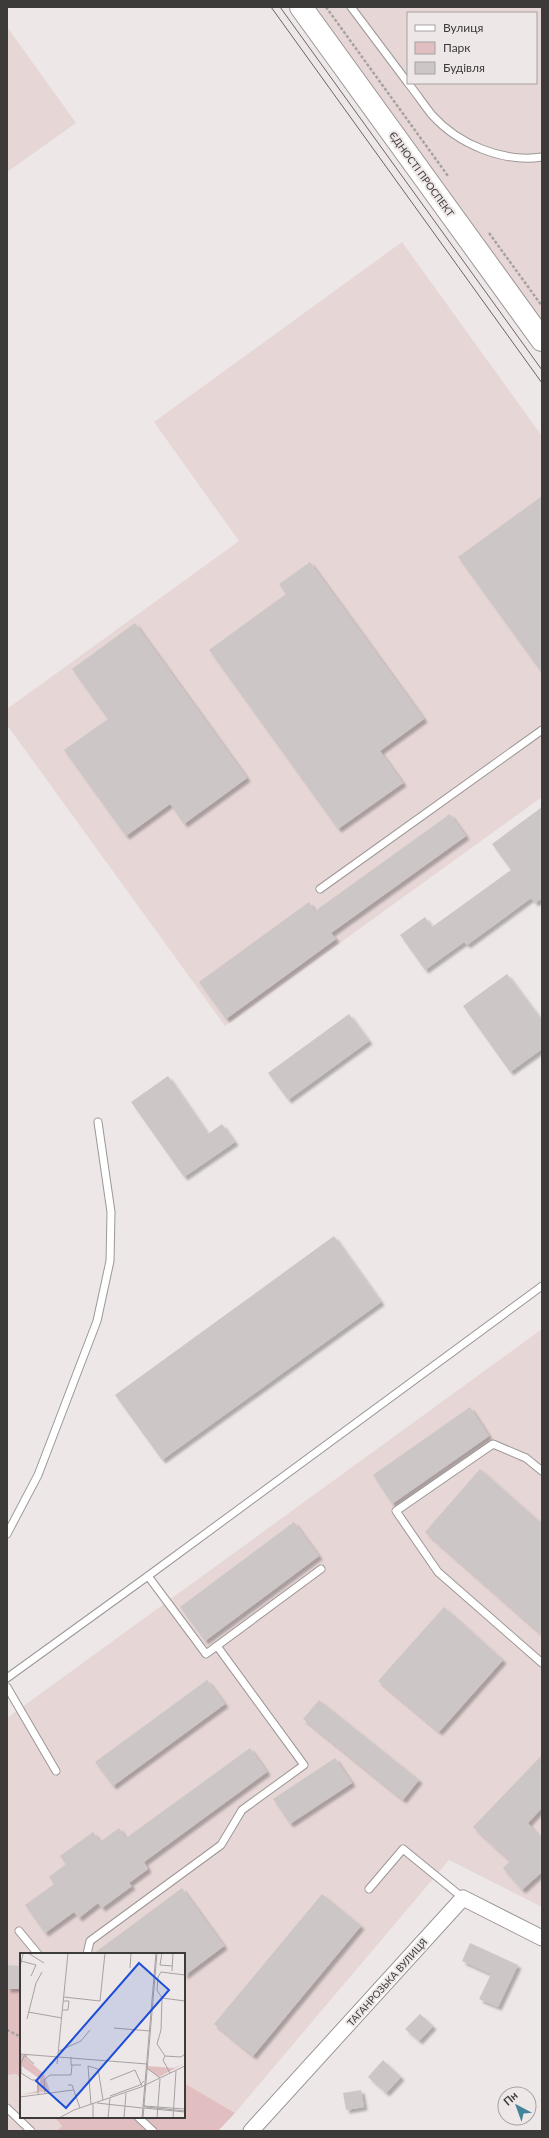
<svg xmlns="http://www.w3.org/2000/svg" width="549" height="2138" viewBox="0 0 549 2138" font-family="Lato,sans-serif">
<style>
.built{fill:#e6d6d6;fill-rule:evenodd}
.green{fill:#e1bfc0}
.building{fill:#cdc6c6;filter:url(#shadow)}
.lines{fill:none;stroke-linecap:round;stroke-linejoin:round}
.service-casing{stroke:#9d9797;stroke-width:9}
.minor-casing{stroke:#9d9797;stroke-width:17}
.primary-casing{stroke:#9d9797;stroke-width:24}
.path{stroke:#a7a2a2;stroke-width:2.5;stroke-dasharray:3 2;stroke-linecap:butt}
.service{stroke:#fff;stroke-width:7}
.minor{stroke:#fff;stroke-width:15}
.primary{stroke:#fff;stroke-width:22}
.tram{stroke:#6a6666;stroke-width:1}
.labels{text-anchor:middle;stroke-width:4;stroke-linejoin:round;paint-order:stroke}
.street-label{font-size:10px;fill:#3d3a3a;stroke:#eee7e7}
.inset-road{fill:none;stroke:#a7a2a2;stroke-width:1}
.view{fill:#1d4ed8;fill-opacity:0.15;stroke:#1d4ed8;stroke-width:2}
.inset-edge{fill:none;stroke:#3d3a3a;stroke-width:2}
</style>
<defs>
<filter id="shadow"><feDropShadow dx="3.5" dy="3.5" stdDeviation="1" flood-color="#0004"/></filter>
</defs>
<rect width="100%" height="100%" fill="#eee7e7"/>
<!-- built -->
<g class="built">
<path d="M314,7H542V324ZM408,13H536V83H408Z"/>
<path d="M7,27L76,123L7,172Z"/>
<path d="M402,242L542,436V797L225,1026L7,725V709L239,541L154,422Z"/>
<path d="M542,1329V1907L449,1860L235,2113L184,2083V1954H21V1989H7V1718Z"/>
<path d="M16,2074L21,2079V2117H54L62,2126L57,2131H7V2075Z"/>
</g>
<!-- green -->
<g class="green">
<path d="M7,1989H21V2079L16,2074L7,2075Z"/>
<path d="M184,2083L235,2113L218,2131H57L62,2126L54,2117H184Z"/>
</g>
<!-- building -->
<g class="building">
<path d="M542,496V673L458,557Z"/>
<path d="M310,562L424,719L380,751L403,783L338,829L209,650L286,594L279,584Z"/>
<path d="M135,623L247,778L184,824L170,804L126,836L64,750L108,719L72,669Z"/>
<path d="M542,807V898L535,903L531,898L467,945L464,942L425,970L400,935L425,917L432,927L511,870L492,844Z"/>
<path d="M450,814L466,836L331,933L336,939L226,1019L199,982L309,902L315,911Z"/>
<path d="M507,974L542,1021V1049L510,1072L463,1006Z"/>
<path d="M349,1014L369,1041L288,1100L268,1073Z"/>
<path d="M168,1076L208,1134L222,1124L235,1142L184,1177L131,1102Z"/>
<path d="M334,1236L381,1302L162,1460L115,1395Z"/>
<path d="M470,1407L489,1436L392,1504L373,1475Z"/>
<path d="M480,1469L542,1524V1635L425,1532Z"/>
<path d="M294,1522L319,1556L205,1641L180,1607Z"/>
<path d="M444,1607L503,1660L439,1732L378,1681Z"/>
<path d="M207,1680L225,1704L113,1786L95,1762Z"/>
<path d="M319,1700L419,1780L403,1800L303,1719Z"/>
<path d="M250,1748L267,1772L144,1862L148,1869L129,1883L132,1886L102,1908L98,1903L79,1918L74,1912L45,1933L25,1905L54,1884L49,1877L66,1864L60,1856L93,1832L100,1842L119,1828L126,1838Z"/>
<path d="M542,1755V1808L528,1823L542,1840V1872L522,1890L503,1868L510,1861L473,1827Z"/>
<path d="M335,1758L352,1783L290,1824L273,1799Z"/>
<path d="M182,1888L224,1946L184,1976V1954H93Z"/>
<path d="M322,1894L361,1926L253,2056L214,2024Z"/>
<path d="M470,1943L518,1965L498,2007L479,1999L491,1974L462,1961Z"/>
<path d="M7,1965L21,1966V1989H7Z"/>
<path d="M420,2014L433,2026L419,2041L405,2029Z"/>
<path d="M383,2060L401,2077L386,2093L368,2077Z"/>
<path d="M361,2090L364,2107L346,2110L343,2093Z"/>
</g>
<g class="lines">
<defs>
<g id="service">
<path d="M351,7L408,83"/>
<path d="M408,83C416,93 424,105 432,115C458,144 503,163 542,157"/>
<path d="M320,889L542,730"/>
<path d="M542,1471L526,1458L493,1444L396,1511L438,1572L542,1663"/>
<path d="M7,1534L38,1475L97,1321L110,1261L111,1212L98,1122"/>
<path d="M148,1576L206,1654L321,1569"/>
<path d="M7,1678L148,1576L542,1286"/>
<path d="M7,1687L56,1771"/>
<path d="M369,1889L403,1849L463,1898"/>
<path d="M19,1931L38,1954"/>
<path d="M87,1954L90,1941L221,1845L242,1810L304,1765L217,1646"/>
<path d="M7,2108L31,2131"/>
<path d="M138,2117L153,2131"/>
</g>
<path id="minor" d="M251,2131L463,1898L542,1938"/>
<path id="primary" d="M301,7L542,340"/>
</defs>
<!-- service casing -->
<use href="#service" class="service-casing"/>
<!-- minor casing -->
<use href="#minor" class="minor-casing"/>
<!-- primary casing -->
<use href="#primary" class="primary-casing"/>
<!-- path -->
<g class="path">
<path d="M326,7L448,176"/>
<path d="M489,233L542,306"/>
<path d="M7,2030L21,2037"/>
</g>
<!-- service -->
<use href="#service" class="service"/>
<!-- minor -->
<use href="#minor" class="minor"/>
<!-- primary -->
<use href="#primary" class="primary"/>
<!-- tram -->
<g class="tram">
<path d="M271,7L542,383"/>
<path d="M280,7L542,370"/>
</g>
</g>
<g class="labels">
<!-- street labels -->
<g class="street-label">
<text transform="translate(422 174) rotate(54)" y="4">ЄДНОСТІ ПРОСПЕКТ</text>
<text transform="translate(387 1982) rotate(-48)" y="4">ТАГАНРОЗЬКА ВУЛИЦЯ</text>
</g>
</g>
<!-- overview -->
<g transform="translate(20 1953)">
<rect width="165" height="165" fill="#eee7e7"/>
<path d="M0,102H8L6,105L24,121L30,138L0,142L17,138V131L20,130V126L0,112ZM165,110L139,124L127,116L128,113L154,115Z" fill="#e1bfc0"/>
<path class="inset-road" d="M8,0L24,10M142,0L140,12L152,13M1,8L16,12L11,23M0,14L3,1M110,15L111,0M152,18L153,0M165,22L141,19L138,24L137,37L142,45L165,48M44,44L80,48L85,0M142,45L141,77L137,91L145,103M43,57H48L49,48H43M8,59L42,65M7,66L16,30L22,19M94,75L130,78M39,98L61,88L70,77M0,101L127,111M5,101L1,110V120L12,127H18V142M5,103L14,111M145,103L161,104L165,101M145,103L143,107L150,120M51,104V112H61M37,111L48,0M127,115L140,125M90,127L115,117L122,133M48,132H52L60,155M25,141L24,127L30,122H51L52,112M90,143L120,132L124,128M0,144L53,137M77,150L122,155M71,151L68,113L78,116L83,147M123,151L126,154L165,158M124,153L165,156M124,155L165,159M39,165L54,157L121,134L165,113M73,165V150M88,165L90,145M104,165L106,140M122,165L136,0M123,165L137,0M137,165L140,126M153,165L156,118"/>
<path class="view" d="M119,10L149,37L46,155L16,128Z"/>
<rect width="165" height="165" class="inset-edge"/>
</g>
<!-- border -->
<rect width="549" height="2138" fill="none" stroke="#3d3a3a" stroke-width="16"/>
<!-- legend -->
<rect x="407" y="12" width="130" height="72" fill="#eee7e7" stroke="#a7a2a2"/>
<rect x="415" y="25" width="20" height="6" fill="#ffffff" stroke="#a7a2a2"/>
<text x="443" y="32" font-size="12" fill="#3d3a3a">Вулиця</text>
<rect x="415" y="42" width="20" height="12" fill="#e1bfc0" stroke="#a7a2a2"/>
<text x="443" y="52" font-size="12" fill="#3d3a3a">Парк</text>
<rect x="415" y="62" width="20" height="12" fill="#cdc6c6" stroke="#a7a2a2"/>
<text x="443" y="72" font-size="12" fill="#3d3a3a">Будівля</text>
<!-- north arrow -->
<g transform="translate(517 2106) rotate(319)"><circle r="19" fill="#eee7e7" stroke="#a7a2a2"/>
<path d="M0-3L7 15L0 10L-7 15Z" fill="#458599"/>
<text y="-6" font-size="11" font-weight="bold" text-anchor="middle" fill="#3d3a3a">Пн</text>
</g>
</svg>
